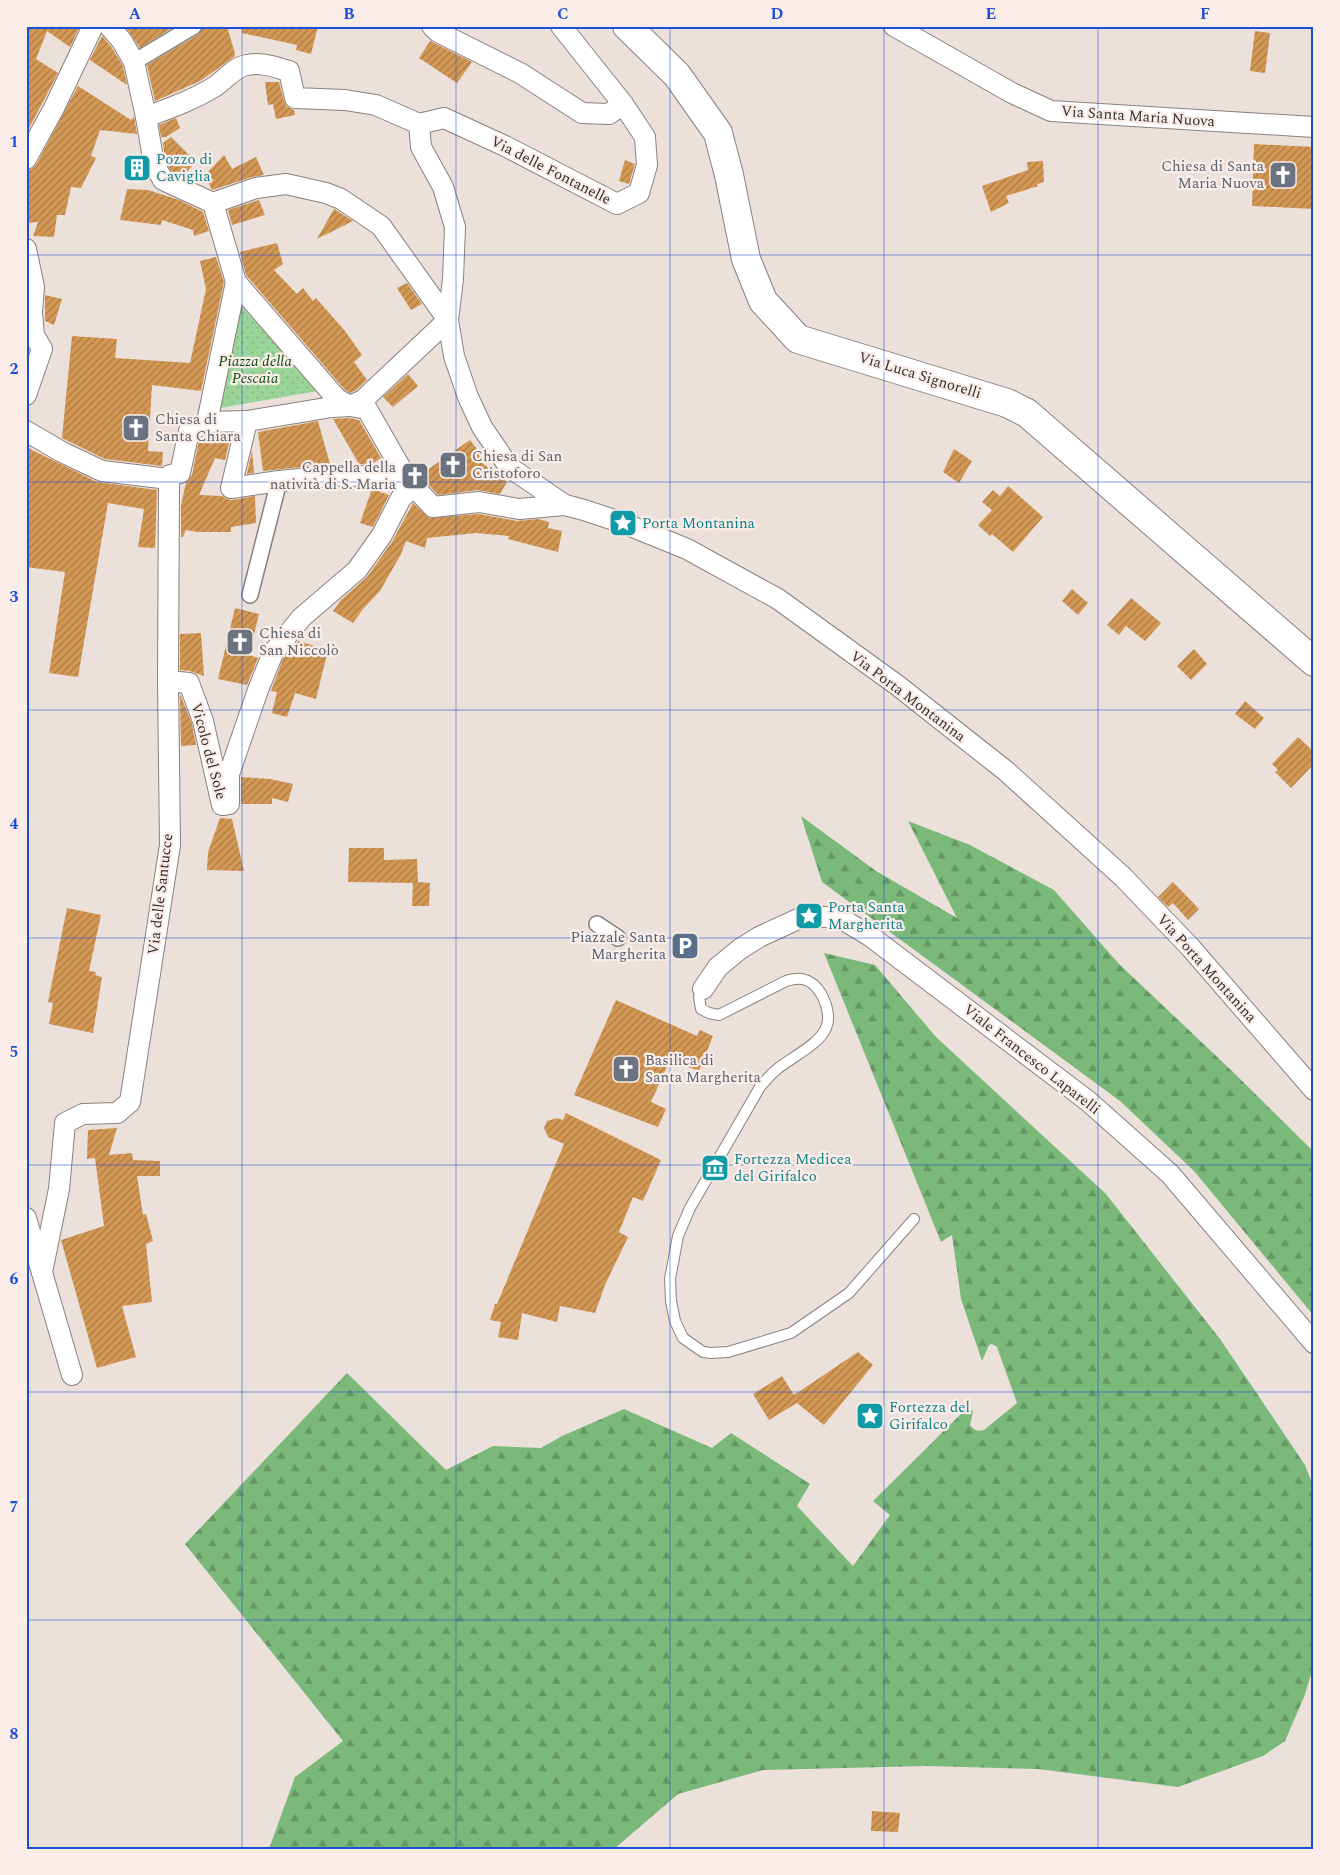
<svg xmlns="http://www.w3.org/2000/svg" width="1340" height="1875" viewBox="0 0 1340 1875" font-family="Spectral,serif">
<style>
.forest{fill:url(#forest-firs)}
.park{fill:url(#park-dots)}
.building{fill:url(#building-hatch)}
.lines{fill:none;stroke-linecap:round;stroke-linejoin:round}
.service-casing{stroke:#8b807c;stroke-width:12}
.pedestrian-casing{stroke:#8b807c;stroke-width:18}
.minor-casing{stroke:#8b807c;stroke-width:22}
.secondary-casing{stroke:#8b807c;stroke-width:30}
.service{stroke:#fff;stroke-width:10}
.pedestrian{stroke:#fff;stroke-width:15}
.minor{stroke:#fff;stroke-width:20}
.secondary{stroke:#fff;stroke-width:28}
.grid{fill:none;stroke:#1d4ed8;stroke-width:1;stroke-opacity:0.55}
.labels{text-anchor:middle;stroke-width:4.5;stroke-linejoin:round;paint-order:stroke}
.street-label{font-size:15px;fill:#342f2d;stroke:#faede8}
.culture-label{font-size:15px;fill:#0d838f;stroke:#faede8;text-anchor:start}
.worship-label{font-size:15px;fill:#5b616d;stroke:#faede8;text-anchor:start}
.park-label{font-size:15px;font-style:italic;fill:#094e11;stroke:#faede8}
.service-label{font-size:15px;fill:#4e5e75;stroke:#faede8;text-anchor:end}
.neatline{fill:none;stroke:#1d4ed8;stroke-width:2}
.grid-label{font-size:16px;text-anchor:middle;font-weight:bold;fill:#1d4ed8}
</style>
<defs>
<pattern id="forest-firs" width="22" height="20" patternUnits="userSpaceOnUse" patternTransform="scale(1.25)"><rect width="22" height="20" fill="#7ab97a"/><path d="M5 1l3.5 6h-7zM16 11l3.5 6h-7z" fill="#659764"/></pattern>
<pattern id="park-dots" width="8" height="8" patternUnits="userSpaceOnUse" patternTransform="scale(1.25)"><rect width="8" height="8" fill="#9ad499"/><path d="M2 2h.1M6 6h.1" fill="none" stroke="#85b684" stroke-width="1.8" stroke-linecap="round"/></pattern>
<pattern id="building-hatch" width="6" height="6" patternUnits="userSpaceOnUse" patternTransform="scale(1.25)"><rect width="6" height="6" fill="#d49855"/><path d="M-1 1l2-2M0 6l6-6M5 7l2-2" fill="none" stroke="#ad7c47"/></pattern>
</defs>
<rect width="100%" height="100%" fill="#ece0db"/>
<!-- forest -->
<g class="forest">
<path d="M801,816L876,871L957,918L908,821L970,845L1054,890L1119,964L1232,1071L1314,1152V1316L1194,1171L1120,1101L822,882Z"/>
<path d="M824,953L875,965L936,1037L1106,1194L1220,1339L1305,1465L1314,1488V1665L1304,1697L1285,1741L1263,1756L1178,1787L1038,1769L927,1766L763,1770L678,1794L614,1849H269L295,1777L343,1741L185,1544L347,1373L446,1470L493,1446L541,1448L562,1436L624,1409L712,1448L731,1433L810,1484L797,1506L853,1566L890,1515L873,1501L967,1408L973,1411L970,1425C974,1430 977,1432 984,1430L1017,1403L997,1347L992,1344L989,1345L982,1361L961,1299L952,1235L941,1242Z"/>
</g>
<!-- park -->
<path class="park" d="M237,301L318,391L214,409Z"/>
<!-- building -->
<g class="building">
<path d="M26,26H80L70,47L47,31L36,59L58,73L26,134Z"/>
<path d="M125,26H175L140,48Z"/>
<path d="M203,26H227L235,54L234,57L200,81L155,101L147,65L199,34Z"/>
<path d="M242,26H318L311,54L296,50L297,45L242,33Z"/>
<path d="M1255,31L1270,33L1265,73L1250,71Z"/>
<path d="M102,36L112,48L123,66L127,85L90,60Z"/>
<path d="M430,41L472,62L457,83L419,58Z"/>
<path d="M265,82H279L284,101L286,106L294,110L295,115L276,119L273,104L268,105Z"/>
<path d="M78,86L131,120L134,116L137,134L100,130L91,156L96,158L81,188L71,187L65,215H57L54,237L33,236L38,222L26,223V171L32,169L36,165Z"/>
<path d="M176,118L180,128L166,137H161L159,125Z"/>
<path d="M171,137L196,162L183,176L171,171L165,160L163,143Z"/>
<path d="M1254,144L1314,147V209L1252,206Z"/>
<path d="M224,155L232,169L256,157L264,175L252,177L212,190L205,175Z"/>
<path d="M625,160L635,164L629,184L619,181Z"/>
<path d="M1043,161L1044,182L1037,184L1038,186L1006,196L1009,203L991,212L982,186L1028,170L1027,162Z"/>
<path d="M127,189L148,190L179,200L203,212L209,231L194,236L193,230L162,220L161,225L120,220Z"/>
<path d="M259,200L265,215L232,225L228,210Z"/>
<path d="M334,209L353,221L317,239Z"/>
<path d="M277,243L283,264L274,270L297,294L303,288L313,301L316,298L345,331L362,355L354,362L367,380L356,390L350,393L345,390L246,275L240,252Z"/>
<path d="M216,257L224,282L201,391L152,385L148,451L163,452L162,466L105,459L62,438L72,336L117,339L115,358L190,363L206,289L200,261Z"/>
<path d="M407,283L422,304L411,310L397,288Z"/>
<path d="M45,295L62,299L54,325L45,321Z"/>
<path d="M408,374L418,386L393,407L383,397Z"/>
<path d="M349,418L359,420L381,458L371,465L359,464L333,419Z"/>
<path d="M318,421L330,464L263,471L258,432Z"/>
<path d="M230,439L225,460L215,458L199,495L222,496L227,499L232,500L255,496L256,523L231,527V532H197L186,530L183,537H181V505L186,483L192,475L199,440L215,441Z"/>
<path d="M470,440L483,457L478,460L507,482L500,494L478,490L438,495L420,475Z"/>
<path d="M26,447L97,482L157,490L155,548L138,547L144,509L108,503L78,677L49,673L65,572L26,567Z"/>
<path d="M954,449L972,461L959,483L943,472Z"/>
<path d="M252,450L254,473L247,474Z"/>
<path d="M1008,486L1043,517L1013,552L992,534L990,536L978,525L992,510L982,502L993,490L1000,496Z"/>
<path d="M372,489L389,495L373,527L360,523Z"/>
<path d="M413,503L429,518L479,514L517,521L538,519L549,522L548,528L562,531L558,552L508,539L509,536L476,533L427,538L425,548L406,541L401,554L380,591L363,609L353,623L333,611L341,600L367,577L392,542Z"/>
<path d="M1072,589L1088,603L1078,615L1062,601Z"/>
<path d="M1131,598L1161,623L1145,641L1126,626L1119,635L1107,625Z"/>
<path d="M235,608L259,614L249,655L258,658L247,685L218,679Z"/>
<path d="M201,633L204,676L190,671L180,670V634Z"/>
<path d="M298,641L328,650L316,699L295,693L287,717L272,713L277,692L271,691L283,659Z"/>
<path d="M1194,649L1207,664L1191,680L1177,666Z"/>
<path d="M180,694L192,724L196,745L181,746Z"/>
<path d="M1245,701L1264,718L1255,729L1235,714Z"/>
<path d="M1298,737L1314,752V764L1291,788L1275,772L1278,770L1272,764Z"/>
<path d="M241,777L270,779L293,784L288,802L272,798V804H241Z"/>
<path d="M220,818L232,819L244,871L207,870L208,852Z"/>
<path d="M349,848H384V860L417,859L418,882L430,883L429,906H412L413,883L348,882Z"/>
<path d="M1173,882L1199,909L1188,920L1173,903L1168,907L1158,897Z"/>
<path d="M67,908L101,915L89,971L96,972L95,975L102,977L93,1033L49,1024L53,1003L48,1002Z"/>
<path d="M616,1000L697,1036L700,1030L713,1036L699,1071L670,1060L651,1102L666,1109L658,1127L574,1095Z"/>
<path d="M566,1113L661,1160L643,1201L633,1197L619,1232L628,1237L605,1285L595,1313L560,1306L557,1322L522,1313L518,1340L498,1337L501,1322L490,1320L495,1304H497L564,1144L548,1137L544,1128L547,1121L557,1118L563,1120Z"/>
<path d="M117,1128L109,1155L132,1153L133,1160L160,1161V1176H137L143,1215L146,1214L153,1241L146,1244L152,1302L122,1306L136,1357L97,1368L61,1240L104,1226L95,1158L87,1159L88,1130Z"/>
<path d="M858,1352L873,1365L824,1425L797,1403L769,1420L753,1394L782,1376L794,1395Z"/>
<path d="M872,1811L900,1813L898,1832L871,1831Z"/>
</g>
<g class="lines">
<defs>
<path id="service" d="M703,989L699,997L701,1009L709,1013L719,1015L786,981C797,978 805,977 814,985C824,994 832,1015 826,1028C819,1045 790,1058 776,1070C770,1075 765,1081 760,1087L690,1208L678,1236L670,1279L671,1301L675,1321L683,1338L703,1352L711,1353L728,1352L791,1333L849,1293L914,1219"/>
<g id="pedestrian">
<path d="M134,62L194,26"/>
<path d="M250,595L279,481"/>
<path d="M597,924L618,938"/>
</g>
<g id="minor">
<path d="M109,26L122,41L134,62L146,117L154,164L163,180L213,203L236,282"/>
<path d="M432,26L438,32L520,73L582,113L609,114L623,104"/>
<path d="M894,26L1012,93L1051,111L1314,127"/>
<path d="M146,117C170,108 193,100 214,87C225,80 234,67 247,65C262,62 274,67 289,71L295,98L345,100L376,105L419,124L421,147L443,187L455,227L453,279L448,320"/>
<path d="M419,124L444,118L505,146L617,204L639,193L647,165L645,137L623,104L561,26"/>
<path d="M26,159L54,108L93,26"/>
<path d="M213,203L256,188L286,184L326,193L341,199L381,226L448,320L454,356L468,397L482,427L509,467L565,505"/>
<path d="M26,249L34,287L32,312L34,335L42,349L26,395"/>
<path d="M236,282L337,399L350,406L332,407L247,421L207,422Z"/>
<path d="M448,320L363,400L350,406L367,409L407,479L433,507L479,502L519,509L565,505L584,510L623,523L687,549L778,599L897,685L1006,771L1123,877L1190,947L1314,1090"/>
<path d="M247,421L231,488L279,481L343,475L407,479"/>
<path d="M26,431L62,452L102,471L169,479"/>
<path d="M168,681L189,683L203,721L222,805L229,804V774L258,690L273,653L301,618L357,570L382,535L401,498L415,486"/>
<path d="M703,989L718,967L740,949L759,937L798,919L809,916L840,918L870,936L1088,1101L1170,1174L1314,1343"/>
<path d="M26,1218L72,1375"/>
<path d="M42,1272L59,1189L65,1123L83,1114L117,1113L130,1102L170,845L168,681L169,479L170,475L180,473L189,431L207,422"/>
</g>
<path id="secondary" d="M627,26L677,75L718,133L729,175L746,259L763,301L798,339L1007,403L1027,413L1314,662"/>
</defs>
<!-- service casing -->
<use href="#service" class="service-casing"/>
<!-- pedestrian casing -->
<use href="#pedestrian" class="pedestrian-casing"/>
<!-- minor casing -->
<use href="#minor" class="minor-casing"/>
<!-- secondary casing -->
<use href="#secondary" class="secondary-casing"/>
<!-- service -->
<use href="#service" class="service"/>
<!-- pedestrian -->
<use href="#pedestrian" class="pedestrian"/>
<!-- minor -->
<use href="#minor" class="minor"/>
<!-- secondary -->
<use href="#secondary" class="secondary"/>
</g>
<!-- grid -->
<path class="grid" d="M242,26V1849M456,26V1849M670,26V1849M884,26V1849M1098,26V1849M26,255H1314M26,482H1314M26,710H1314M26,938H1314M26,1165H1314M26,1392H1314M26,1620H1314"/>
<!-- icons -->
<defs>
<symbol id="building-square" viewBox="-11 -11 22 22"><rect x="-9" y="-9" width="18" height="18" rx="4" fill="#0f9aa8" stroke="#faede8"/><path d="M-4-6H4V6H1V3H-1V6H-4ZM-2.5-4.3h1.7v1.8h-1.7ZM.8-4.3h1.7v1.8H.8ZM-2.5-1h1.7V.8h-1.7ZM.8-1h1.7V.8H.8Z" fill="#fff"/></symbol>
<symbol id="church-square" viewBox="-11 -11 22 22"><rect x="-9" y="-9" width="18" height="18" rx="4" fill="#6b7280" stroke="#faede8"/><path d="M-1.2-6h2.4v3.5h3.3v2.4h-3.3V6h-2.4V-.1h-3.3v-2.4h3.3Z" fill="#fff"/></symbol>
<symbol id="sight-square" viewBox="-11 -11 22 22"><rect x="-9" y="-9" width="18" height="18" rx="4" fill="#0f9aa8" stroke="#faede8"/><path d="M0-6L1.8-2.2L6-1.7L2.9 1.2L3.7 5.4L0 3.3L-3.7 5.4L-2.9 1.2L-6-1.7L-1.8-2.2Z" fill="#fff"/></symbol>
<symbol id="parking-square" viewBox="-11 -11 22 22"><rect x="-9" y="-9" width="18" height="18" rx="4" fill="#5c6f8a" stroke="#faede8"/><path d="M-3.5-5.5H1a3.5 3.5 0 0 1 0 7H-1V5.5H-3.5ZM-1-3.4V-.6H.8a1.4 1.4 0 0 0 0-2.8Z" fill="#fff"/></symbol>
<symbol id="museum-square" viewBox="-11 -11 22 22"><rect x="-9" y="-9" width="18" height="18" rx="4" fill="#0f9aa8" stroke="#faede8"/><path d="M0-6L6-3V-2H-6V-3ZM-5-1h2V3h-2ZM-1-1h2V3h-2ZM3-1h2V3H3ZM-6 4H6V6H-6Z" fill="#fff"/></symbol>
</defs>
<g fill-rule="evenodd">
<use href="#building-square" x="121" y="152" width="32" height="32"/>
<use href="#church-square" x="1267" y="159" width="32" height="32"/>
<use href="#church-square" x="120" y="412" width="32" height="32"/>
<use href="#church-square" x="437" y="449" width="32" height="32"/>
<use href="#church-square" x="399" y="460" width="32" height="32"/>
<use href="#sight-square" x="607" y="507" width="32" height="32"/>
<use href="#church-square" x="224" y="626" width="32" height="32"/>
<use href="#sight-square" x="793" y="900" width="32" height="32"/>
<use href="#parking-square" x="669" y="930" width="32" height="32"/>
<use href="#church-square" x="610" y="1053" width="32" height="32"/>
<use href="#museum-square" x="699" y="1152" width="32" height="32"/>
<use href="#sight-square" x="854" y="1400" width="32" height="32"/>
</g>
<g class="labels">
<!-- street labels -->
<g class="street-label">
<text transform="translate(1138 116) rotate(4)" y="5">Via Santa Maria Nuova</text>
<text transform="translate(551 170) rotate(27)" y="5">Via delle Fontanelle</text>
<text transform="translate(920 375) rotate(17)" y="5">Via Luca Signorelli</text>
<text transform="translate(908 696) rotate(37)" y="5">Via Porta Montanina</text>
<text transform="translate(209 751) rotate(75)" y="5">Vicolo del Sole</text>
<text transform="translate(160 894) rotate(-83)" y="5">Via delle Santucce</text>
<text transform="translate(1207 968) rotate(48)" y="5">Via Porta Montanina</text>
<text transform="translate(1032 1059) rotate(38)" y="5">Viale Francesco Laparelli</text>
</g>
<!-- culture labels -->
<g class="culture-label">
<text x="156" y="164">Pozzo di<tspan x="156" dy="17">Caviglia</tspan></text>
<text x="642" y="528">Porta Montanina</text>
<text x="828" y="912">Porta Santa<tspan x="828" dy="17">Margherita</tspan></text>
<text x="734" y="1164">Fortezza Medicea<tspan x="734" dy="17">del Girifalco</tspan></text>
<text x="889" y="1412">Fortezza del<tspan x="889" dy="17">Girifalco</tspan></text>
</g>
<!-- worship labels -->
<g class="worship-label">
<text x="1264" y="171" text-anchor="end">Chiesa di Santa<tspan x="1264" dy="17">Maria Nuova</tspan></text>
<text x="155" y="424">Chiesa di<tspan x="155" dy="17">Santa Chiara</tspan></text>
<text x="472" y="461">Chiesa di San<tspan x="472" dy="17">Cristoforo</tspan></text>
<text x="396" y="472" text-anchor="end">Cappella della<tspan x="396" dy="17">natività di S. Maria</tspan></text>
<text x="259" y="638">Chiesa di<tspan x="259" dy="17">San Niccolò</tspan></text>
<text x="645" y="1065">Basilica di<tspan x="645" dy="17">Santa Margherita</tspan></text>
</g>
<!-- park labels -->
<g class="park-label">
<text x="255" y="366">Piazza della<tspan x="255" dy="17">Pescaia</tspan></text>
</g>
<!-- service labels -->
<g class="service-label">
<text x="666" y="942">Piazzale Santa<tspan x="666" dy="17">Margherita</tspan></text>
</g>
</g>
<!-- border -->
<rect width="1340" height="1875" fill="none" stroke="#faede8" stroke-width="55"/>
<rect x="28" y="28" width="1284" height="1820" class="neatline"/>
<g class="grid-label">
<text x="135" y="19">A</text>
<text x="349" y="19">B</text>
<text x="563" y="19">C</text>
<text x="777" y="19">D</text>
<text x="991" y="19">E</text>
<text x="1205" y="19">F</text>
<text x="14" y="147">1</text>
<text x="14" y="374">2</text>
<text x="14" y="602">3</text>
<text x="14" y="829">4</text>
<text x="14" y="1057">5</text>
<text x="14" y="1284">6</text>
<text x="14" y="1512">7</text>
<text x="14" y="1739">8</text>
</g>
</svg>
